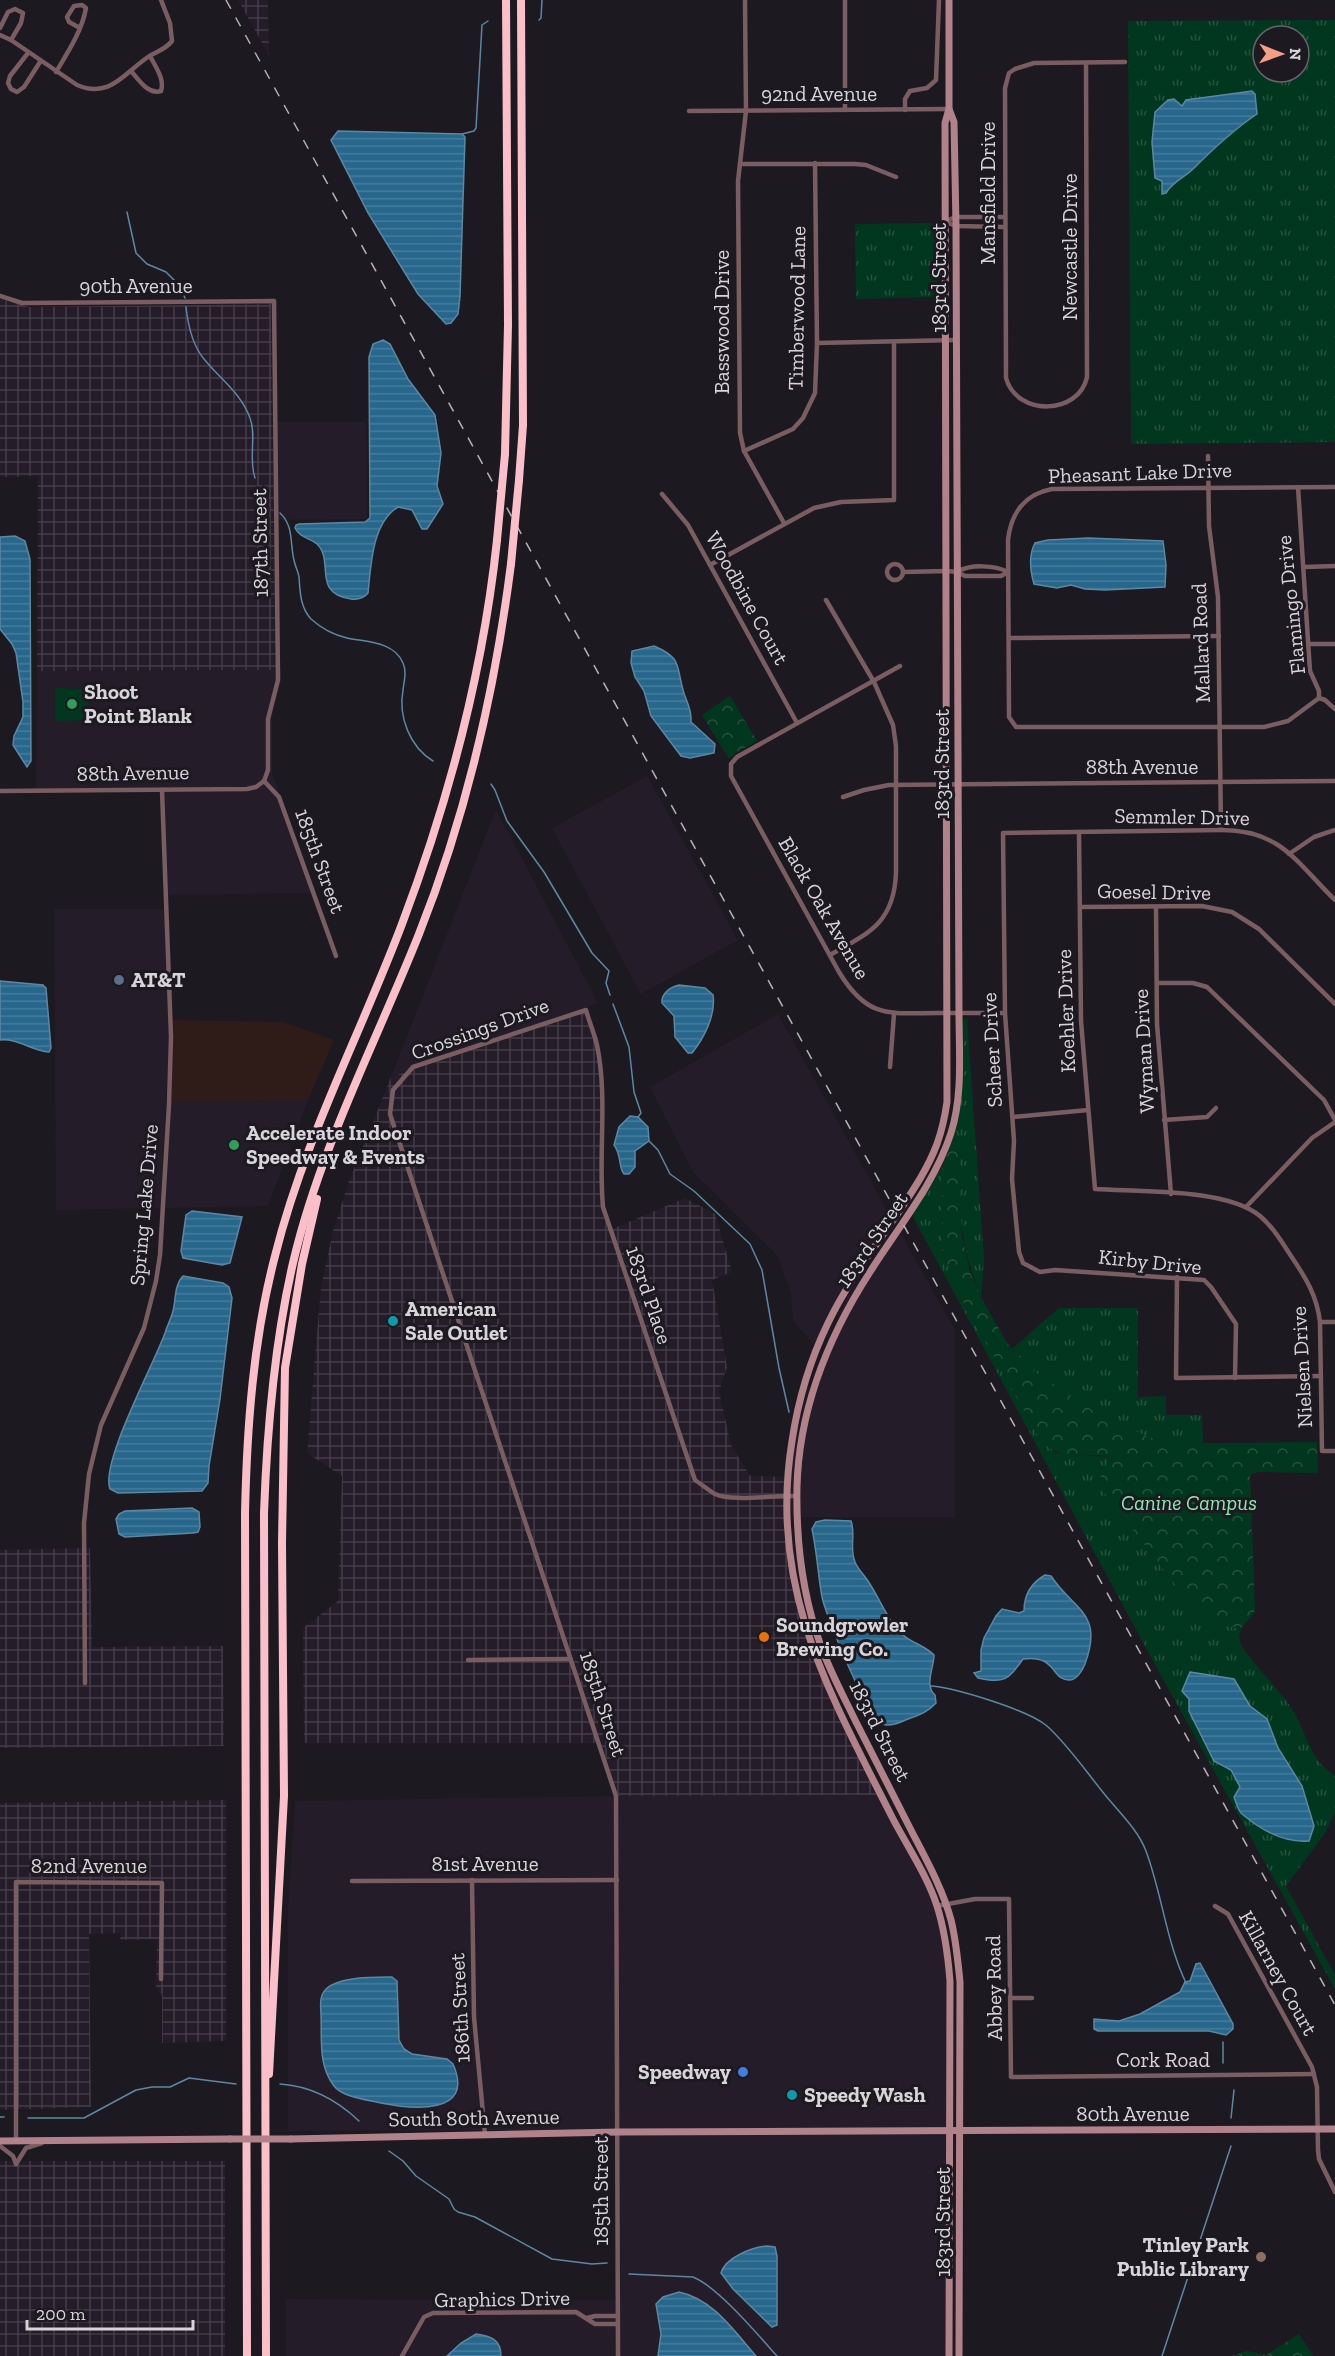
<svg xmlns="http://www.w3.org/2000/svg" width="1335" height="2356" viewBox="0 0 1335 2356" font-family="'Zilla Slab',serif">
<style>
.built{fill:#241c29}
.industrial{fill:url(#industrial-grid)}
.education{fill:#2f1c18}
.grass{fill:url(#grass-tufts);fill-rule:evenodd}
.forest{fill:url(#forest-crowns)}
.pitch{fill:#01371e}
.water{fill:url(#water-rules);stroke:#5c88a3;stroke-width:1.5}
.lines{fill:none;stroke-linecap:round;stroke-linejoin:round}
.stream{stroke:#5c88a3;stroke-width:1.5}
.street{stroke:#7a5d61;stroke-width:4.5}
.secondary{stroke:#b2828a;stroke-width:7}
.highway{stroke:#fbbfc9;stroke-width:8}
.rail{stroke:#b7b4b9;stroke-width:1.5;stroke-dasharray:10 10;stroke-linecap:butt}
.secondary-bridge{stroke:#b2828a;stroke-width:7}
.highway-bridge{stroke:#fbbfc9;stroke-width:8}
.leisure-dot{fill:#2e9e5b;stroke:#1d1920;stroke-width:2}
.service-dot{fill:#5c6f8a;stroke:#1d1920;stroke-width:2}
.culture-dot{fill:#0f9aa8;stroke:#1d1920;stroke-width:2}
.food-dot{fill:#e8710a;stroke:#1d1920;stroke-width:2}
.shop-dot{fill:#3f7fe0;stroke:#1d1920;stroke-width:2}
.education-dot{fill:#8d6e63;stroke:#1d1920;stroke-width:2}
.labels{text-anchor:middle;stroke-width:6;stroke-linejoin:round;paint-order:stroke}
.street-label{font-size:21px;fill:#d8d5da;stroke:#1d1920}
.poi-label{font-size:21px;font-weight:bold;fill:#d8d5da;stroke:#1d1920;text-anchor:start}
.park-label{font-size:21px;font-style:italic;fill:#8de9b2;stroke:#1d1920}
</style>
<defs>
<pattern id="industrial-grid" width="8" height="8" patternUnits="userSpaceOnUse" patternTransform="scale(1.5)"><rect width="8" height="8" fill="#241c29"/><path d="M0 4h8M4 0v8" fill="none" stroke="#433c47"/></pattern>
<pattern id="grass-tufts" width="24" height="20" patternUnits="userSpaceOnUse" patternTransform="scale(1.5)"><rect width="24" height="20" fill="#01371e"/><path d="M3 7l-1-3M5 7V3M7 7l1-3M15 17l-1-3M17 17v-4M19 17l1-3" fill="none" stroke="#25533e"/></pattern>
<pattern id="forest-crowns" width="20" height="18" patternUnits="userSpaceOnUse" patternTransform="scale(1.5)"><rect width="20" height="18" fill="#01371e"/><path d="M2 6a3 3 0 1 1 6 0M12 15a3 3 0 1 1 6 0" fill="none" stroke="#25533e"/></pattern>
<pattern id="water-rules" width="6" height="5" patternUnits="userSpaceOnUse" patternTransform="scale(1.5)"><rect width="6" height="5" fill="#27678c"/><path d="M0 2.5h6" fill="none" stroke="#467c9c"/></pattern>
</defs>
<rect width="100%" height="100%" fill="#1d1920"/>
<!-- built -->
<g class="built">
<path d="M277,422H366L367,519L277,520Z"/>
<path d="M281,670V680L272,718V773L316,893L167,895L162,788L36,789L37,671Z"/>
<path d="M647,776L738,940L641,994L552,828Z"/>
<path d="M496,809L598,1003L391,1077Z"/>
<path d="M54,909H165L169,1038L161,1208L56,1210Z"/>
<path d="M778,1014L894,1223L845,1295L820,1352L793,1321L791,1293L777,1255L693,1172L650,1087Z"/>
<path d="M308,1100L268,1206L164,1208L171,1101Z"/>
<path d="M897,1227L955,1330V1517H792L790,1496L794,1450L804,1405L820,1359L848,1296Z"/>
<path d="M884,1795L938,1902L950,1951L952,2129H620L618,1796Z"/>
<path d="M613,1796L615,1805L616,2130L288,2131V1908L295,1801Z"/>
<path d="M619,2133H952V2356H620Z"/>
<path d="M286,2299L616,2300V2356H286Z"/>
</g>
<!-- industrial -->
<g class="industrial">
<path d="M238,0H268L269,55Z"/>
<path d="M0,299L29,307L271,304L276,670L37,671L38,476L0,477Z"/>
<path d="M588,1011L598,1038L603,1081L602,1179L604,1206L612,1229L685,1198L715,1214L732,1272L712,1280L727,1367L719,1391L731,1445L750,1476L789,1477L787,1498L797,1587L828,1684L884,1795L618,1796L601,1743H304L303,1628L338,1601L342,1476L307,1453L321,1287L333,1231L349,1181L391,1077Z"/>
<path d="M90,1548L92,1647L223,1646L224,1746L0,1748V1550Z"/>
<path d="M226,1800V2041L162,2043V1995L156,1988L157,1939L120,1940L121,1933L89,1934L91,2107L0,2110V1803Z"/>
<rect x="0" y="2161" width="225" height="195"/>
</g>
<!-- education -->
<path class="education" d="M172,1020L283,1022L334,1040L308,1100L171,1101Z"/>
<!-- grass -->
<g class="grass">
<path d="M1335,20V442L1131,444L1128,21ZM1263,36H1299V72H1263Z"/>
<path d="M937,223V297L856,299L855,224Z"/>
<path d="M967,1018L984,1259L981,1297C959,1245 959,1203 958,1147H950L962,1090V1020Z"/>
<path d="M942,1167V1251L962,1300L1039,1438L1056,1453L1110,1457C1109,1470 1098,1476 1099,1488L1113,1500L1123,1517L1195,1610L1232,1627L1241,1628L1239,1636L1241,1645C1255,1666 1273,1683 1288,1703C1307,1729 1307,1758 1335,1776V1812L1325,1833L1286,1886L1335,1975V1989L1158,1670L912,1215ZM1189,1699L1250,1706L1267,1719L1278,1748L1302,1786L1261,1828L1242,1814L1234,1797L1240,1787L1231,1770L1214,1761L1189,1711Z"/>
<path d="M1059,1308H1138V1397L1166,1396V1415H1202L1203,1443C1186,1442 1168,1443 1152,1438C1108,1425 1040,1385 1012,1349Z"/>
</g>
<!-- forest -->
<g class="forest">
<path d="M730,696L757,741L737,752L729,759L702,715Z"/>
<path d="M950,1147H958L962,1236L970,1272L981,1297L1007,1343L1019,1357L1035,1372L1104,1418L1154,1439L1203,1443L1317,1442L1318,1473L1259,1472L1250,1475L1255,1608L1254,1613L1241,1628C1225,1627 1207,1620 1195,1610L1123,1517L1113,1500L1099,1488C1096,1476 1110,1470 1109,1457C1082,1450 1060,1464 1039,1438L962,1300L942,1251V1167Z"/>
<path d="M1299,2334L1313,2356H1232L1247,2351L1266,2355Z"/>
</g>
<!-- pitch -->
<path class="pitch" d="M55,688L88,689L89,720L55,721Z"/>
<!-- water -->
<g class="water">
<path d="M1252,91L1255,94L1257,114C1233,130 1214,148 1193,169C1184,178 1173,181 1166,193L1162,194V181L1155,178L1152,142L1155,112L1168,100L1174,99L1182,106L1186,100Z"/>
<path d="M338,131L462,134L465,137L460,296L458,314L451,323L446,324L418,294L368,213L331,140Z"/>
<path d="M383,340L390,344L408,379L435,415L441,453L437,486L443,504L427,529H422L412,510L398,507C372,523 371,565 368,593C363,599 358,600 351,599C311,593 335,561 317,544C310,538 300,538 295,528L296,525L299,524L365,522L370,518L369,357L373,344Z"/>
<path d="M15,536L25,541L30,559L31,761L27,767L13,745L14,736L23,717V702L16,653L12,644L0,629V537Z"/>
<path d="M1088,538L1163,541L1166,565L1165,587L1105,590L1085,589L1071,585L1057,588L1034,584C1030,570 1028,556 1035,543L1048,540Z"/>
<path d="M654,646C682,658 676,665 683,690C686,702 692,708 691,722L715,744L714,753L690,758L681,756L651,716L644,691L635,677L631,663L632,651Z"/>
<path d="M0,981L43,985L46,988L51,1048L49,1052C32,1051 18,1038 0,1040Z"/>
<path d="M679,985L705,988L713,995C716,1015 704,1038 692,1053H688L675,1037L674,1016L662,1003C661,994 670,987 679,985Z"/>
<path d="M630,1116L638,1117L648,1127L649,1141L635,1151V1167L629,1174H624C618,1167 622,1155 614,1145L619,1127Z"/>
<path d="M192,1211L242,1217L230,1263L222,1265L183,1258L181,1251L186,1215Z"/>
<path d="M183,1276L223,1283L229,1287L232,1298L220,1399L209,1466L208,1483L202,1491L118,1493L110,1489C100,1463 154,1364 165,1333C167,1326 171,1319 173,1311C176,1300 174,1285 183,1276Z"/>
<path d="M192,1508L199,1512L200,1527L198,1532L193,1533L125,1537L119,1534L116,1519L119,1514L125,1511Z"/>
<path d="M825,1520L851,1521C856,1534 849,1548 855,1562C857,1568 864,1575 868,1581C880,1599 887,1620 903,1635C912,1643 924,1645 934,1655C934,1667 924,1686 935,1695L936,1703C928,1712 919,1715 908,1719C901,1722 891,1727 882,1724C868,1719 826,1616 822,1597C818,1575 817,1552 812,1529L816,1522Z"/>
<path d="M1045,1575L1051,1576C1074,1611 1104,1612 1085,1664C1083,1669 1077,1680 1070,1680C1051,1681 1057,1654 1023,1659C1008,1680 1004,1684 978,1678L974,1673L981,1671V1650L984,1638L996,1616L1002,1609L1019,1613L1024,1611C1024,1595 1031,1583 1045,1575Z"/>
<path d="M1190,1672L1234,1679L1250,1706L1267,1719L1278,1748L1302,1786L1314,1826L1309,1841C1285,1843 1261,1830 1242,1814C1238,1811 1236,1802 1234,1797L1240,1787L1231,1770L1214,1761L1189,1711V1699L1182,1691Z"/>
<path d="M1200,1963L1233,2024V2029L1226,2035L1209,2031H1098L1094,2029V2019L1119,2021L1140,2014L1180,1992L1185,1982L1190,1981L1196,1964Z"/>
<path d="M392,1977L397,1981L399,2040L404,2049L412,2054L447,2059L453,2064C476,2116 411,2109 381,2103C368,2100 342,2097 334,2086C318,2065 322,2039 321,2015C321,2007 319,2000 323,1993C332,1976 375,1977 392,1977Z"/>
<path d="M767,2246L775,2247L777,2256V2325L772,2327L733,2289L721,2273C725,2258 752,2247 767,2246Z"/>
<path d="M679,2292C713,2299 734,2331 756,2356H658L661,2334L656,2304L663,2297Z"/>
<path d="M476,2334C490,2336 501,2339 501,2356H447L461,2343Z"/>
</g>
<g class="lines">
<!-- stream -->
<g class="stream">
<path d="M539,20L541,18L542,0"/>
<path d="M462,134L474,131L476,128L482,25L488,21"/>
<path d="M127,212L136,253L147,264L166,272L179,285L185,298"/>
<path d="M186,307C188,325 192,345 204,359C220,379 241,393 250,418C257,436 248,458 255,478"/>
<path d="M280,513C295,527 289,545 295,564C296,568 298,571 299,577C300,591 300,607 311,619C321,628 334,635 347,638C365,642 394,641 403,663C407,672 404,681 403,690C398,717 410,747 433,761"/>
<path d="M491,784L495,790L507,821L544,872L592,953L609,971L606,983L610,995"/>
<path d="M613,1004L629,1047L634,1092L641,1113L638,1117"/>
<path d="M649,1141L658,1150L670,1174L694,1191L750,1244L762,1270L779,1368L789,1412"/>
<path d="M931,1686C956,1688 1028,1710 1047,1726C1069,1746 1087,1773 1106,1796C1120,1813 1138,1830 1146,1851C1162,1894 1166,1941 1186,1983"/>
<path d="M1223,2042V2063"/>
<path d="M280,2084C311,2086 337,2100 359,2121"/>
<path d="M0,2117H4"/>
<path d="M28,2118H84L136,2090L152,2087H170L189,2078L236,2084"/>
<path d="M1231,2118L1234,2090"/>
<path d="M389,2151L403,2161L416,2176L449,2199L454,2209L458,2212L475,2217L552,2259L592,2264L607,2263"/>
<path d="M629,2274L693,2277C718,2287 758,2335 777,2356"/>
<path d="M1162,2356L1231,2146"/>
</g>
<!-- street -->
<g class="street">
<path d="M745,0L746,111L738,181L740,433L744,451L784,523"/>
<path d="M845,0V110"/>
<path d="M0,28L8,12L15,9L23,13L21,23L11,40"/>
<path d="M0,35L11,40L77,85C110,99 123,74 148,57C157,51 165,50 172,41L170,23L161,0"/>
<path d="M28,53L10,76L8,83L11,89L17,92L24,87L40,62"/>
<path d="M1086,63L1087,377C1079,415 1017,417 1006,378L1005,88L1009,73L1015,69L1034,63L1125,62"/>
<path d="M131,71C139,80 148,95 161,91C165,79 155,66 150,56"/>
<path d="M56,72C68,52 82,31 86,8L82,5L74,6L67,17L69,22L80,28"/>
<path d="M905,110V99L910,91L927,88L936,80L939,0"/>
<path d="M689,111L949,109"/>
<path d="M740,164H855L866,165L896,177"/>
<path d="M945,222L956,226L1004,227"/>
<path d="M945,222L955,217H1004"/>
<path d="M0,296L22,303L274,301L278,680L268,719V770L264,781"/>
<path d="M817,343L956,340"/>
<path d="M744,451L793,429L803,418L815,393L817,343L815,163"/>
<path d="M1208,456L1209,526L1218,597L1221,830"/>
<path d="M1298,487L1310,671L1319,691V698L1325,700L1335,709"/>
<path d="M662,494L688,525L797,723"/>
<circle cx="895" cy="572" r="8"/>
<path d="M710,565L814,508L841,502L894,500V342"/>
<path d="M1304,567L1335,566"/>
<path d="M903,572L947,571L957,572L965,576H1001L1008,572C995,565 970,564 957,572"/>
<path d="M826,600L874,682L893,725L896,746V873C894,923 869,933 830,955"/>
<path d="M1009,638L1219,636"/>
<path d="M1308,644H1335"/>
<path d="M900,666L737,757L731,764V776L839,972C868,1020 890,1013 939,1013C961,1013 983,1013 1005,1013"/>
<path d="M1319,698L1288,721L1264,727H1016L1009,717L1008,540C1011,513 1025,494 1052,489L1335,487"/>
<path d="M264,781L279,797L336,956"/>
<path d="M0,791L247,789L256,787L264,781"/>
<path d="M843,797L864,790L889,785L1335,781"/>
<path d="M1079,832L1081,1021L1095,1189C1139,1192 1226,1188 1260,1216C1273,1227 1282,1242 1291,1256C1306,1278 1317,1296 1320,1322L1322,1451H1335"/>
<path d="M1289,854L1314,837L1335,830"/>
<path d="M1080,907L1202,906L1232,912L1259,929L1335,1004"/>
<path d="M1156,907L1157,1024L1171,1194"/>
<path d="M1157,983H1193L1207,987L1324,1100L1335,1120"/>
<path d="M890,1067L894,1014"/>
<path d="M1013,1117L1088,1110"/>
<path d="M1164,1120L1207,1117L1216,1108"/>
<path d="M1246,1207L1312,1138L1335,1122"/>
<path d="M1177,1277L1176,1378L1321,1376"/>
<path d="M1320,1322H1335"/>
<path d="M1235,1378L1236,1324L1211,1287L1204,1280L1055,1270L1040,1272L1023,1263L1019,1252L1012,1179L1014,1141L1005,1013L1003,833L1221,830C1281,830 1296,862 1335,900"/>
<path d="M468,1660L570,1659"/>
<path d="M85,1683L84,1523L89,1474L101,1425L144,1328L156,1281L160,1255L169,1104L171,1037L162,790"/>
<path d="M472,1880L474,2017L485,2135"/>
<path d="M352,1881L617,1880"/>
<path d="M937,1906L975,1899H1009L1011,2077L1314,2074"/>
<path d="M1215,1906L1228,1914L1312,2067L1317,2087L1318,2150L1319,2159L1335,2192"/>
<path d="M1011,1998H1032"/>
<path d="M16,2141V1882L162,1883L161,1979"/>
<path d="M0,2146L13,2156L16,2164"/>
<path d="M16,2164L26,2148L42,2143"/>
<path d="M587,2318L595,2316H618"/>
<path d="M402,2356L424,2317L433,2313L576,2312L595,2324H618"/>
<path d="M618,2356L616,1796L390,1114L393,1090L413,1067L586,1010C589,1021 594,1033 597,1045C608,1098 598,1154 603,1207L695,1480C701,1484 708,1490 715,1494C732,1502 776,1495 797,1496"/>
</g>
<!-- secondary -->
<g class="secondary">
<path d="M949,0V109L945,123L947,1102C945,1116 942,1130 937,1144C928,1168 914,1189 900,1210C875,1247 847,1283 828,1323C810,1360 798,1401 792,1441C768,1588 829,1692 892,1817C907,1846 927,1875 937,1906C945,1931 948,1956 950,1981L949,2356"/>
<path d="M949,109L954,122L956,226L959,1013C959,1052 963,1095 951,1133C934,1185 899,1226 870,1272C828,1337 799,1409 797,1487C796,1541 802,1595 821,1646C830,1672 844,1697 856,1722C875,1759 894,1797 913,1834C927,1861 943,1890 951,1920C956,1940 958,1961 960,1982L959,2356"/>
<path d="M291,2139L618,2132L1335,2129"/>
<path d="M0,2141L230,2139"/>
</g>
<!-- highway -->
<g class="highway">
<path d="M505,454L508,325L506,0"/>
<path d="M519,480L523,425L521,0"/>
<path d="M269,2074L284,1796L282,1543L285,1368L302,1264L317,1199"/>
<path d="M247,2356L245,1513C247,1427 253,1340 275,1256C304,1140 360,1035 402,924C449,800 483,672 497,540"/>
<path d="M266,2356L264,1513C267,1429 274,1345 293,1263C320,1148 376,1042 419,934C466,816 495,690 511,564"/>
</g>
<!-- rail -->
<path class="rail" d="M226,0L1335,2005"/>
<!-- secondary-bridge -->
<path class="secondary-bridge" d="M230,2139H291"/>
<!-- highway-bridge -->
<g class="highway-bridge">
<path d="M497,540L505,454"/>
<path d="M511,564L519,480"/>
</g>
</g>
<!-- markers -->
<g class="leisure-dot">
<circle cx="72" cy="704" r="6"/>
<circle cx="234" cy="1145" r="6"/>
</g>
<circle class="service-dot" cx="119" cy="980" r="6"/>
<g class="culture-dot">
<circle cx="393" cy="1321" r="6"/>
<circle cx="792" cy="2095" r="6"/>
</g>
<circle class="food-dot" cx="764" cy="1637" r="6"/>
<circle class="shop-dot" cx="743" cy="2072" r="6"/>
<circle class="education-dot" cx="1261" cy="2257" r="6"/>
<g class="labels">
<!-- street labels -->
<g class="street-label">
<text x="819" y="101">92nd Avenue</text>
<text transform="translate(988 193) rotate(-90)" y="7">Mansfield Drive</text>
<text transform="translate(1070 247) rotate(-90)" y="7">Newcastle Drive</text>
<text transform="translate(939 278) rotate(-90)" y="7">183rd Street</text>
<text x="136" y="293">90th Avenue</text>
<text transform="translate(797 308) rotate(-89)" y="7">Timberwood Lane</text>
<text transform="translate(722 322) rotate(-90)" y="7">Basswood Drive</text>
<text transform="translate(1140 473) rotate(-2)" y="7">Pheasant Lake Drive</text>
<text transform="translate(260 543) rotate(-91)" y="7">187th Street</text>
<text transform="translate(747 598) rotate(61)" y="7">Woodbine Court</text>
<text transform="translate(1291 605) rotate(-96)" y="7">Flamingo Drive</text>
<text transform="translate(1201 643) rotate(-92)" y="7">Mallard Road</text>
<text transform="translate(942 764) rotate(-90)" y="7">183rd Street</text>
<text x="1142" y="774">88th Avenue</text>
<text transform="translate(133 773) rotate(-1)" y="7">88th Avenue</text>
<text transform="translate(1182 817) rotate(1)" y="7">Semmler Drive</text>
<text transform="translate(320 861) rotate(70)" y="7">185th Street</text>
<text transform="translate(1154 892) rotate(1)" y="7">Goesel Drive</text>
<text transform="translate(824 908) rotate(60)" y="7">Black Oak Avenue</text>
<text transform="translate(1066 1011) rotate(-92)" y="7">Koehler Drive</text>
<text transform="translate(480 1029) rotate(-20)" y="7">Crossings Drive</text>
<text transform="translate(992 1050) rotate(-93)" y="7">Scheer Drive</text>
<text transform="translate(1144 1051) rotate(-93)" y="7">Wyman Drive</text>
<text transform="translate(144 1205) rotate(-85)" y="7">Spring Lake Drive</text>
<text transform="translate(872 1240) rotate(-56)" y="7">183rd Street</text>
<text transform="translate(1150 1262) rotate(6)" y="7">Kirby Drive</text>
<text transform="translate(649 1295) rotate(71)" y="7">183rd Place</text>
<text transform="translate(1302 1367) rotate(-93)" y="7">Nielsen Drive</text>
<text transform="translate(603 1704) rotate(72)" y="7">185th Street</text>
<text transform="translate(880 1731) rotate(63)" y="7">183rd Street</text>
<text x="485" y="1871">81st Avenue</text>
<text x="89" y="1873">82nd Avenue</text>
<text transform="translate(1278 1973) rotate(61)" y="7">Killarney Court</text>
<text transform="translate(994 1988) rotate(-91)" y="7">Abbey Road</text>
<text transform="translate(460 2008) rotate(-93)" y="7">186th Street</text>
<text x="1163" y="2067">Cork Road</text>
<text x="1133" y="2121">80th Avenue</text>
<text transform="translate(474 2118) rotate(-1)" y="7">South 80th Avenue</text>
<text transform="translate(601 2191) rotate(-90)" y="7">185th Street</text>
<text transform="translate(943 2222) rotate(-90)" y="7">183rd Street</text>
<text transform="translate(502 2299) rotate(-1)" y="7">Graphics Drive</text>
</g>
<!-- poi labels -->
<g class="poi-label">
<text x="84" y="699">Shoot<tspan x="84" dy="24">Point Blank</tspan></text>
<text x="131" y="987">AT&amp;T</text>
<text x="246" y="1140">Accelerate Indoor<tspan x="246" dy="24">Speedway &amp; Events</tspan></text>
<text x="405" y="1316">American<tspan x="405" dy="24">Sale Outlet</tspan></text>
<text x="776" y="1632">Soundgrowler<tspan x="776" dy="24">Brewing Co.</tspan></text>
<text x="731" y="2079" text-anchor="end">Speedway</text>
<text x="804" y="2102">Speedy Wash</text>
<text x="1249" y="2252" text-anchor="end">Tinley Park<tspan x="1249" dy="24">Public Library</tspan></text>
</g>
<!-- park labels -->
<g class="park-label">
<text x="1189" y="1510">Canine Campus</text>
</g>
</g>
<!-- north arrow -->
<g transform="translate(1281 54) rotate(91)"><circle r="28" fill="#1d1920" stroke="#68646a" stroke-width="1.5"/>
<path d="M0-4.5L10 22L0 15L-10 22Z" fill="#f49e86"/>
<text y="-9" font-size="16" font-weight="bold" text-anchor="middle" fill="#d8d5da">N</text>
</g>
<!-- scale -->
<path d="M27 2320v9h166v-9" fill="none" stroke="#d8d5da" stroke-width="3"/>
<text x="36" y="2320" font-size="18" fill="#d8d5da" stroke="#1d1920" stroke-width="4.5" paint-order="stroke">200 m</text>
</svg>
